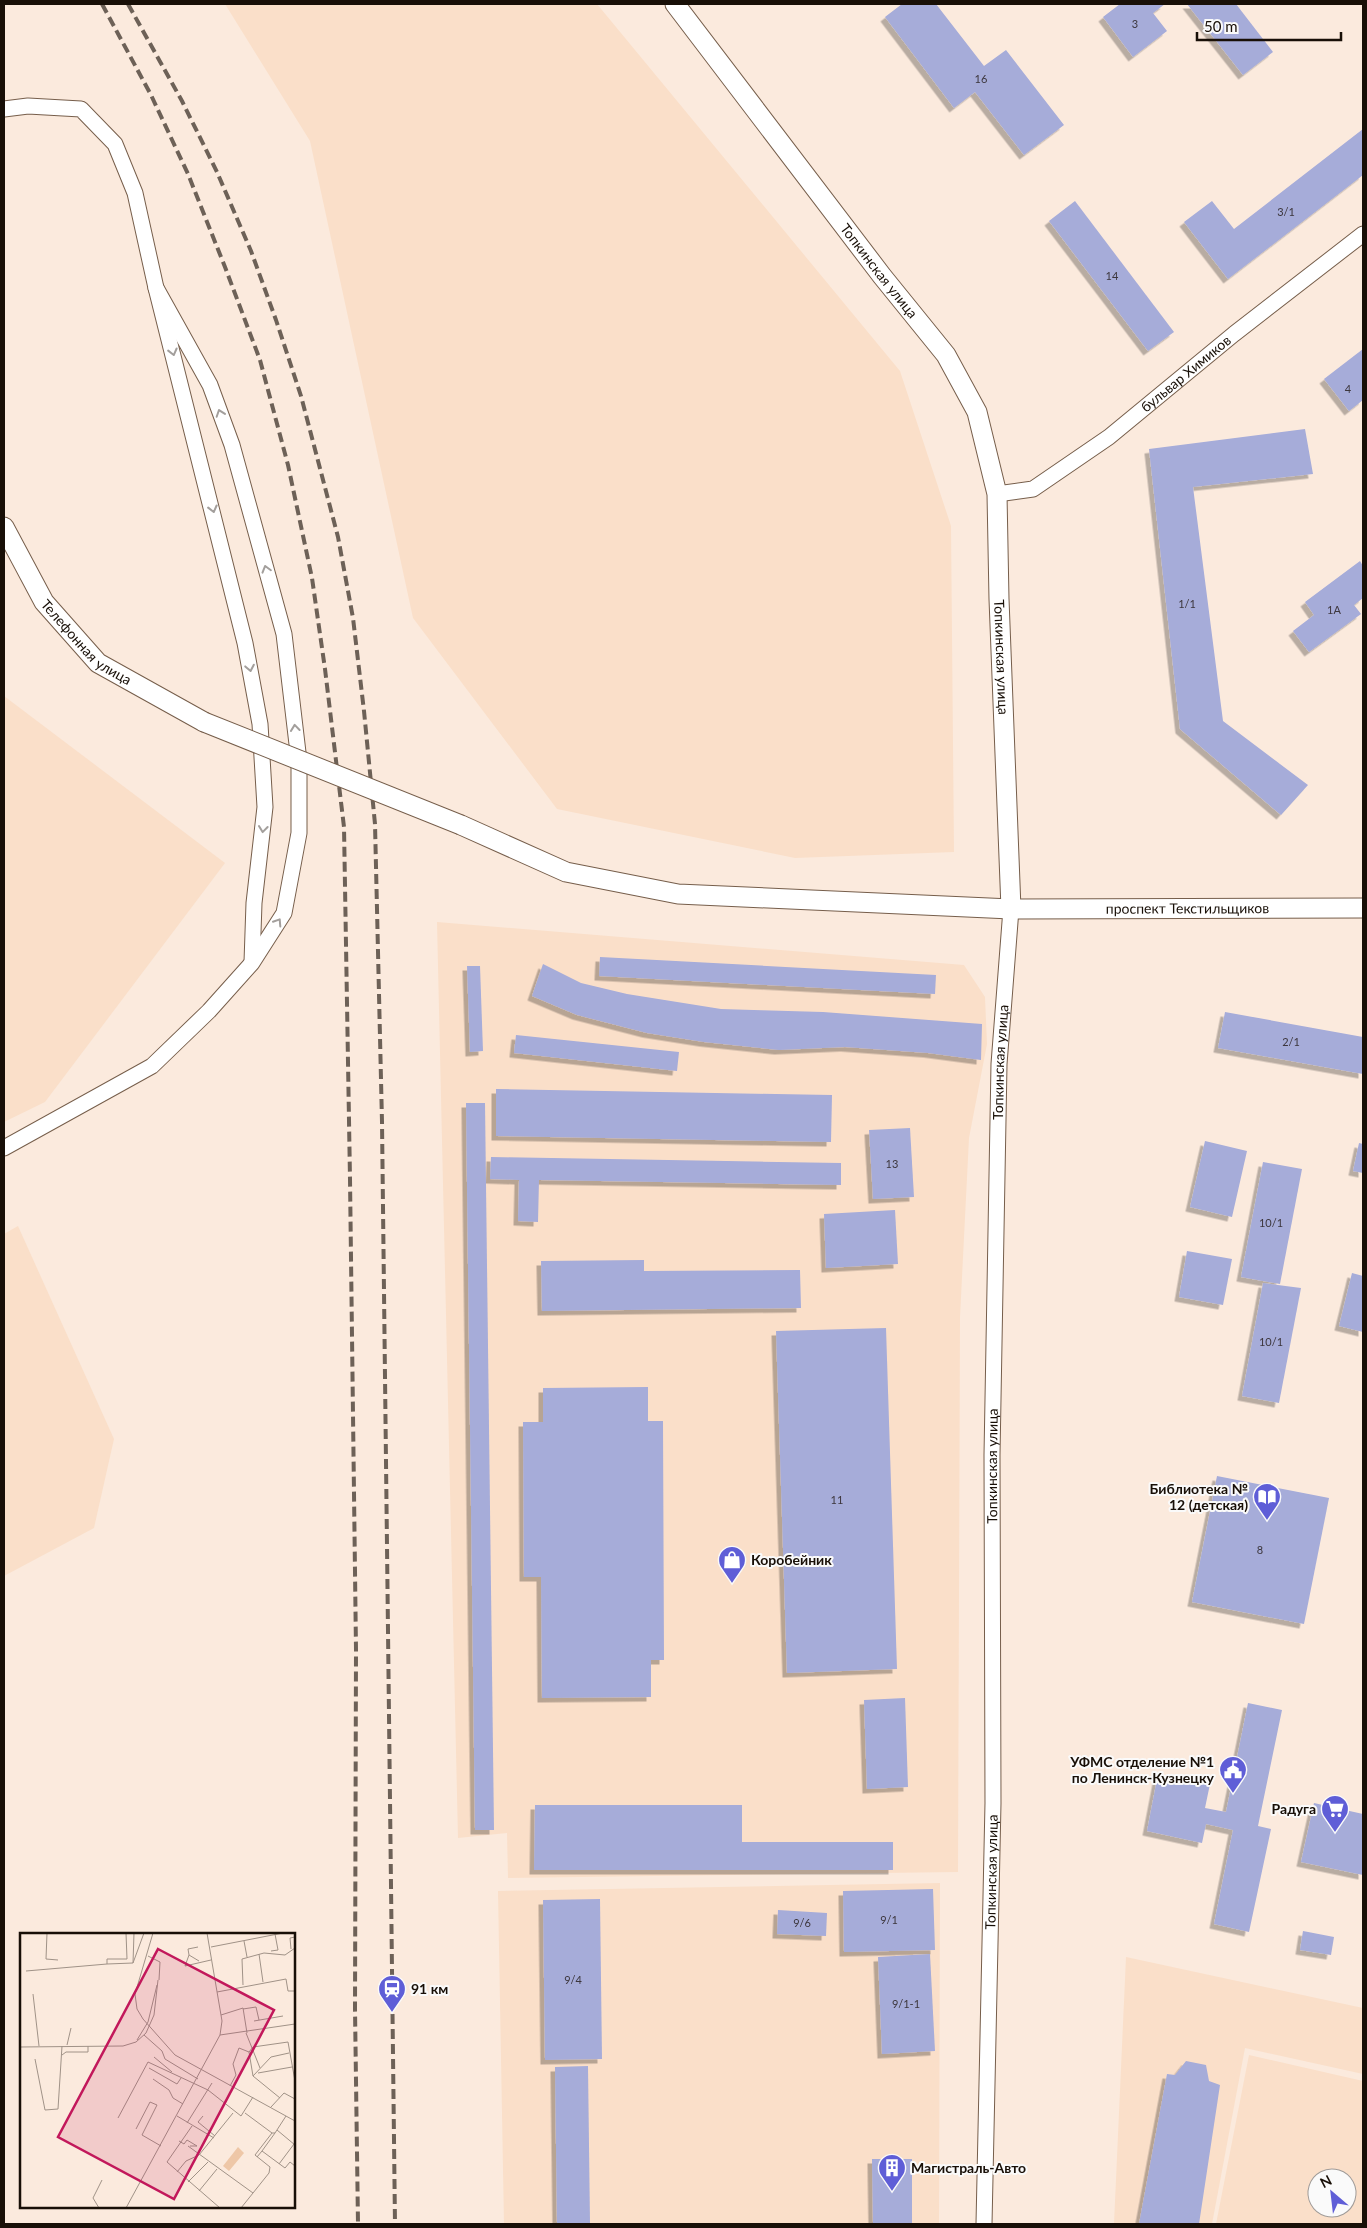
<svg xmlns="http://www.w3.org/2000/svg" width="1367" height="2228" viewBox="0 0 1367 2228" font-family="Lato,sans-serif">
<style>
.built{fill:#fadfc9;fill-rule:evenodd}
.building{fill:#a6acd9;filter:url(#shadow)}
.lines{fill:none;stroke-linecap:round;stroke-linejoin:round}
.minor-casing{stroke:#765e4b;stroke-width:17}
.tertiary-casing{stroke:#765e4b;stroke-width:21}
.minor{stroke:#fff;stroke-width:15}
.tertiary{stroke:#fff;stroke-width:19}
.rail{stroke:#6d6157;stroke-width:4;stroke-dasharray:10 5;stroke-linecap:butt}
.tertiary-bridge-casing{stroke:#765e4b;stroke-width:21;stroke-linecap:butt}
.tertiary-bridge{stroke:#fff;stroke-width:19}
.oneway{stroke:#a39f9c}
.labels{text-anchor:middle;stroke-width:4;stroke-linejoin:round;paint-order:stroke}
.number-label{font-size:11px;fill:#3c363c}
.street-label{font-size:14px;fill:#180f07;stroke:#fafafa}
.poi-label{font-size:14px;font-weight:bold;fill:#180f07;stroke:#fafafa;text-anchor:end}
.inset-road{fill:none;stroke:#a09287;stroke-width:1}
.view{fill:#c2185b;fill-opacity:0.15;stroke:#c2185b;stroke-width:2.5}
.inset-edge{fill:none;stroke:#180f07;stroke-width:2.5}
</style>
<defs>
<filter id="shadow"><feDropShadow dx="-4.5" dy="4.5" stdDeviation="0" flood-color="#0004"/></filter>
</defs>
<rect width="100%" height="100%" fill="#fbeadd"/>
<!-- built -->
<g class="built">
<path d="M225,4H597L900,371L951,526L954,852L795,858L557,809L413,618L310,141Z"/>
<path d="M4,696L225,863L45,1102L4,1122Z"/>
<path d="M437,922L964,965L985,997L987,1044L969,1138L960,1317L958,1872L508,1878L507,1833L458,1838Z"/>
<path d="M18,1226L114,1439L94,1528L4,1576V1234Z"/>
<path d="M940,1883L939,2224H504L498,1891Z"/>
<path d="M1126,1957L1363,2008V2074L1245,2048L1212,2224H1114Z"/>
<path d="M1249,2055L1363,2081V2224H1216ZM1317,2178H1347V2208H1317Z"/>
</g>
<!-- building -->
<g class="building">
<path d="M902,4H936L984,66L1006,50L1064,125L1024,155L975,92L954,108L885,17Z"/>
<path d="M1120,4H1165L1153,13L1167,31L1133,57L1103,17Z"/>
<path d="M1187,4H1236L1273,52L1243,75Z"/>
<path d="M1363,129V175L1228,279L1184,222L1212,201L1234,229Z"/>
<path d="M1075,201L1174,332L1148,351L1049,221Z"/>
<path d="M1363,349V400L1349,411L1324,379Z"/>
<path d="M1305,429L1313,474L1193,487L1223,721L1308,785L1281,815L1180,729L1149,449Z"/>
<path d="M1360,561L1363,566V598L1354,605L1361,614L1309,652L1293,631L1314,615L1305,602Z"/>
<path d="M600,957L936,975L935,994L599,976Z"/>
<path d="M543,964L581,983L627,994L721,1009L823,1012L982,1024L981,1060L928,1053L845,1047L779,1050L704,1042L647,1033L577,1015L532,996Z"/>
<path d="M467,966H480L483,1051L470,1052Z"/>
<path d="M1225,1012L1363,1037V1074L1218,1048Z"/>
<path d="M516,1035L679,1052L677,1071L514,1053Z"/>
<path d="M496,1089L832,1095L831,1142L496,1136Z"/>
<path d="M466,1103H485L494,1830H475Z"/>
<path d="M910,1128L914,1197L873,1199L869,1130Z"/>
<path d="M1205,1141L1247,1151L1232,1217L1190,1207Z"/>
<path d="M1359,1143L1363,1144V1173L1353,1171Z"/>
<path d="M491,1157L841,1163V1185L539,1180L538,1222L518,1221L519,1180L490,1179Z"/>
<path d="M1263,1162L1302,1169L1280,1284L1241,1277Z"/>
<path d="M895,1210L898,1264L826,1268L824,1214Z"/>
<path d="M1187,1251L1232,1259L1223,1305L1179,1297Z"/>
<path d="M644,1260V1271L800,1270L801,1308L542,1311L541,1261Z"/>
<path d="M1352,1273L1363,1276V1332L1339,1326Z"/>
<path d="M1263,1283L1301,1288L1279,1403L1242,1396Z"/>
<path d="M886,1328L897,1669L787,1673L776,1331Z"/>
<path d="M648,1387V1421H663L664,1660H651V1697L542,1698L541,1577H524L523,1422H543V1388Z"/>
<path d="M1217,1476L1329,1498L1304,1624L1192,1602Z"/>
<path d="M905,1698L908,1787L867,1789L864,1700Z"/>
<path d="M1248,1703L1282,1710L1258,1826L1271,1829L1249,1932L1214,1924L1233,1830L1206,1824L1202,1843L1147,1831L1158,1774L1210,1784L1205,1808L1226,1812Z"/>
<path d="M1314,1803L1363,1814V1875L1301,1862Z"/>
<path d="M535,1805H742V1842H893V1870H534Z"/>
<path d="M933,1889L935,1950L844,1952L843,1891Z"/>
<path d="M600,1899L602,2059L545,2060L543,1900Z"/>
<path d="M778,1910L827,1913L826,1936L777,1934Z"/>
<path d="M1303,1931L1334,1937L1331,1955L1300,1950Z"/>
<path d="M930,1954L935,2051L882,2054L878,1957Z"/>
<path d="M1186,2061L1206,2065L1209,2081L1220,2085L1199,2224H1139L1167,2074L1175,2075Z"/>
<path d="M588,2066L590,2224H557L555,2067Z"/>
<path d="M872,2159H912V2224H873Z"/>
</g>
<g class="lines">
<defs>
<g id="minor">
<path d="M4,109L28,106L81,109L115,144L135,193L156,288L245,643L260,724L265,807L254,903L252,962"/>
<path id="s1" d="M997,494L1033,489L1109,437L1234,334L1363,234"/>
<path d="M4,1148L152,1066L209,1011L252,963L284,913L299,833V761L284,634L232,445L210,385L156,288"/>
<path id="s2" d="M984,2224L993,1803L992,1455L999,1064L1011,909"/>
</g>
<g id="tertiary">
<path id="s3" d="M675,4L882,276L946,355L977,412L997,494L999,599L1011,909"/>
<path id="s4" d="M4,527L44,602L98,663L204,722"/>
<path id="s5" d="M461,825L566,872L678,894L1011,909L1363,908"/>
</g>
</defs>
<!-- minor casing -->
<use href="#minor" class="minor-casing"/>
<!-- tertiary casing -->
<use href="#tertiary" class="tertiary-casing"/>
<!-- minor -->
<use href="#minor" class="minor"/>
<!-- tertiary -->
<use href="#tertiary" class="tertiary"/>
<!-- rail -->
<g class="rail">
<path d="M102,4L151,95L188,174L225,267L260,360L288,465L312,578L325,669L344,827L350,1179L356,1650L355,2009L358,2224"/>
<path d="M128,4L182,101L217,172L251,251L276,320L301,396L338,537L353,618L364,711L375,824L382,1122L395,2224"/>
</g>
<defs>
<path id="tertiary-bridge" d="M204,722L461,825"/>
</defs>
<!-- tertiary-bridge casing -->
<use href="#tertiary-bridge" class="tertiary-bridge-casing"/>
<!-- tertiary-bridge -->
<use href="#tertiary-bridge" class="tertiary-bridge"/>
</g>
<!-- one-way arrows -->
<defs><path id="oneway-chevron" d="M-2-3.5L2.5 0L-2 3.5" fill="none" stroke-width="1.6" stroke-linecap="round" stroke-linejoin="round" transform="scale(1.25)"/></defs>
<g class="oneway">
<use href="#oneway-chevron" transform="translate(173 352) rotate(76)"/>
<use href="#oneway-chevron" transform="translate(220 413) rotate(-109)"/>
<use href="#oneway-chevron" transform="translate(213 509) rotate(76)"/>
<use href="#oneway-chevron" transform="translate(266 569) rotate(-106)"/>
<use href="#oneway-chevron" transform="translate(250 668) rotate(79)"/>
<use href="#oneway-chevron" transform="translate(295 728) rotate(-96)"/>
<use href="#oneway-chevron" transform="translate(263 829) rotate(97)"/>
<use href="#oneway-chevron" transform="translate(278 922) rotate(-57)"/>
</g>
<!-- icons -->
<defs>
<symbol id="library-pin" viewBox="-11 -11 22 30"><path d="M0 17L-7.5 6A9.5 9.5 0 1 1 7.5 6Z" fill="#5f5ed7" stroke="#fafafa"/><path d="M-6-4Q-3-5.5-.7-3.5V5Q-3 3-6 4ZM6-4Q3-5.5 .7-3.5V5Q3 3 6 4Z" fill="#fff"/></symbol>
<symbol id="shop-pin" viewBox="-11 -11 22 30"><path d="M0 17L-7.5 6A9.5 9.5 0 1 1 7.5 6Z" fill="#5f5ed7" stroke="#fafafa"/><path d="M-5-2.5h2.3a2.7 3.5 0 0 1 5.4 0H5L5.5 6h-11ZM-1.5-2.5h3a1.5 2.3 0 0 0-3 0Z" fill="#fff"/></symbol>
<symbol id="civic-pin" viewBox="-11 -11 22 30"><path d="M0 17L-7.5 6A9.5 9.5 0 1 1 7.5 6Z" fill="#5f5ed7" stroke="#fafafa"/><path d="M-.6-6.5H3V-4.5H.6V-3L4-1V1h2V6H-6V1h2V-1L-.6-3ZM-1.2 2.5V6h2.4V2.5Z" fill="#fff"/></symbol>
<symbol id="supermarket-pin" viewBox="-11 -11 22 30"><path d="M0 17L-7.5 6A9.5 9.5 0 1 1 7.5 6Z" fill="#5f5ed7" stroke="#fafafa"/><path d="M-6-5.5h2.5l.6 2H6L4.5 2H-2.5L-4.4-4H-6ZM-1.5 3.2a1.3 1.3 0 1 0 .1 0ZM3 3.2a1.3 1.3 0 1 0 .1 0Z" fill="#fff"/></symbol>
<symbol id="station-pin" viewBox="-11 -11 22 30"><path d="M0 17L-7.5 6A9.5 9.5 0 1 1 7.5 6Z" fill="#5f5ed7" stroke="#fafafa"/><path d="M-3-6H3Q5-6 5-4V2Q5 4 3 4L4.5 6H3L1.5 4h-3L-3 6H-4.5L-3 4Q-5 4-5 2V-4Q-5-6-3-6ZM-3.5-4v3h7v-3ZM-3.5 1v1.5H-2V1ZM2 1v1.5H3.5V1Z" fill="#fff"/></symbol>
<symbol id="building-pin" viewBox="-11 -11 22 30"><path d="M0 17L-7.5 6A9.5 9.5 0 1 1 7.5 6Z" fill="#5f5ed7" stroke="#fafafa"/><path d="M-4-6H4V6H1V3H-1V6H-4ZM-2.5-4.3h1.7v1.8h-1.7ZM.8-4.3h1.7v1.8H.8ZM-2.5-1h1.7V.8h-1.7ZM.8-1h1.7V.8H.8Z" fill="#fff"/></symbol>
</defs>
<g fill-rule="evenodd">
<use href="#library-pin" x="1251" y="1481" width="32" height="43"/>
<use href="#shop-pin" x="716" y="1544" width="32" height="43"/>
<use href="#civic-pin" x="1217" y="1754" width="32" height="43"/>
<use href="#supermarket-pin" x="1319" y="1793" width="32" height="43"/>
<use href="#station-pin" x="376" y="1973" width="32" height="43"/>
<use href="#building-pin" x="876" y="2152" width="32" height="43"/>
</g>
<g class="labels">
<!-- number labels -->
<g class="number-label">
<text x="1135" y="28">3</text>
<text x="981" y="83">16</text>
<text x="1286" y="216">3/1</text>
<text x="1112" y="280">14</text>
<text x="1348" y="393">4</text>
<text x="1187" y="608">1/1</text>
<text x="1334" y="614">1А</text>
<text x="1291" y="1046">2/1</text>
<text x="892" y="1168">13</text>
<text x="1271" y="1227">10/1</text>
<text x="1271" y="1346">10/1</text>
<text x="837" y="1504">11</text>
<text x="1260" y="1554">8</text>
<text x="889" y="1924">9/1</text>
<text x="802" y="1927">9/6</text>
<text x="573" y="1984">9/4</text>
<text x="906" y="2008">9/1-1</text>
</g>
<!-- street labels -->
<g class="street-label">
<text dy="5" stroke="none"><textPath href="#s3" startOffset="336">Топкинская улица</textPath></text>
<text dy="5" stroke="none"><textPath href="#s1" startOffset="228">бульвар Химиков</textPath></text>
<text dy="5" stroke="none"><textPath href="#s4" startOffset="144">Телефонная улица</textPath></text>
<text dy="5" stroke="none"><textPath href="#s3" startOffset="756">Топкинская улица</textPath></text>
<text dy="5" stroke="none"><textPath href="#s5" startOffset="739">проспект Текстильщиков</textPath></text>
<text dy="5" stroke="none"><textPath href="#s2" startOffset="1162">Топкинская улица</textPath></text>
<text dy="5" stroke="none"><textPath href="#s2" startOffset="758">Топкинская улица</textPath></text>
<text dy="5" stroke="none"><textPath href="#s2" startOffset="352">Топкинская улица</textPath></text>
</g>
<!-- poi labels -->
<g class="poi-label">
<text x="1248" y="1494">Библиотека №<tspan x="1248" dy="16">12 (детская)</tspan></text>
<text x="751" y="1565" text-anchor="start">Коробейник</text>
<text x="1214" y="1767">УФМС отделение №1<tspan x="1214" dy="16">по Ленинск-Кузнецку</tspan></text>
<text x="1316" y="1814">Радуга</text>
<text x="411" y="1994" text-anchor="start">91 км</text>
<text x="911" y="2173" text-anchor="start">Магистраль-Авто</text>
</g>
</g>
<!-- overview -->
<g transform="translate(20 1933)">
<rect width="275" height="275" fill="#fbeadd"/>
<path d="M218,214L224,220L209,238L203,233Z" fill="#eec7a7"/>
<path class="inset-road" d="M27,0L26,26L38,27M106,0L107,26H87V31L113,30M114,0L113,30L124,0M133,0L115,61L117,76L123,86L155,122L275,188M224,8L227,24M191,14L263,0M271,16L270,5L275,4M251,18L258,17L255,1M239,21L243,49M169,22L168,16L178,14M128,23L140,29L139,47M179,28L169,22L165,33L191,27M6,38L87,31M223,52L222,26L244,20L265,22L275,15M197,59L266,46L268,58H275M13,61L19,113M223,76L236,74L239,87M201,82L223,75L227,100M234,88L263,83M226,100L240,135M124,102L142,118L145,126L178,146M200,102L275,91M117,107L128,89L137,52M47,112L51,95M0,114L103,113L116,109L126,100L134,82L138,47M229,119L233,143L260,165M42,122L46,119H68V113M134,124L152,139M15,126L25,177L38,176L42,113M129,135L157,151L161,145M238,140L272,134M233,143L251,124L269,120M133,146L149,157L153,165L163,171M210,153L216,142L213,131L219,115L229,119L233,114L268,109L275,148M251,174L264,160L275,166M225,180L252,200H255L266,183M157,183L194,205M183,183L178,189L195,203M98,185L128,129L188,157L221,183L233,164M167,190L192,150M172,193L147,229L200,275M116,196L130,169L137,172L122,202L141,213M257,197L275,212M159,208L164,211L167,207L177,213H170M168,213L233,260M242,218L255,200M237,224L242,218L265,235L270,229L275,233M259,231L274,211M157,239L166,228L179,222L213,180M168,249L188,229M179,258L197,236M79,275L73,265L82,247M106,275L200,102L202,88L187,0M221,275L249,240L250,234L235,222L252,200"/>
<path class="view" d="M138,16L254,77L154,266L38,204Z"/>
<rect width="275" height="275" class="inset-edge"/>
</g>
<!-- border -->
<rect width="1367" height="2228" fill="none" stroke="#180f07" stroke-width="10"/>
<!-- north arrow -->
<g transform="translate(1332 2193) rotate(332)"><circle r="24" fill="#fafafa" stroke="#a09c99"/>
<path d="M0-4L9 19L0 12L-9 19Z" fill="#5f5ed7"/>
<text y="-8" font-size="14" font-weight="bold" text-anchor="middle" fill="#180f07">N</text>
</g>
<!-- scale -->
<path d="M1197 32v8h144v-8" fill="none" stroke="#180f07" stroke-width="2.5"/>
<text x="1204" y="32" font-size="15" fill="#180f07" stroke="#fafafa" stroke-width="4" paint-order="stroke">50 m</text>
</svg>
